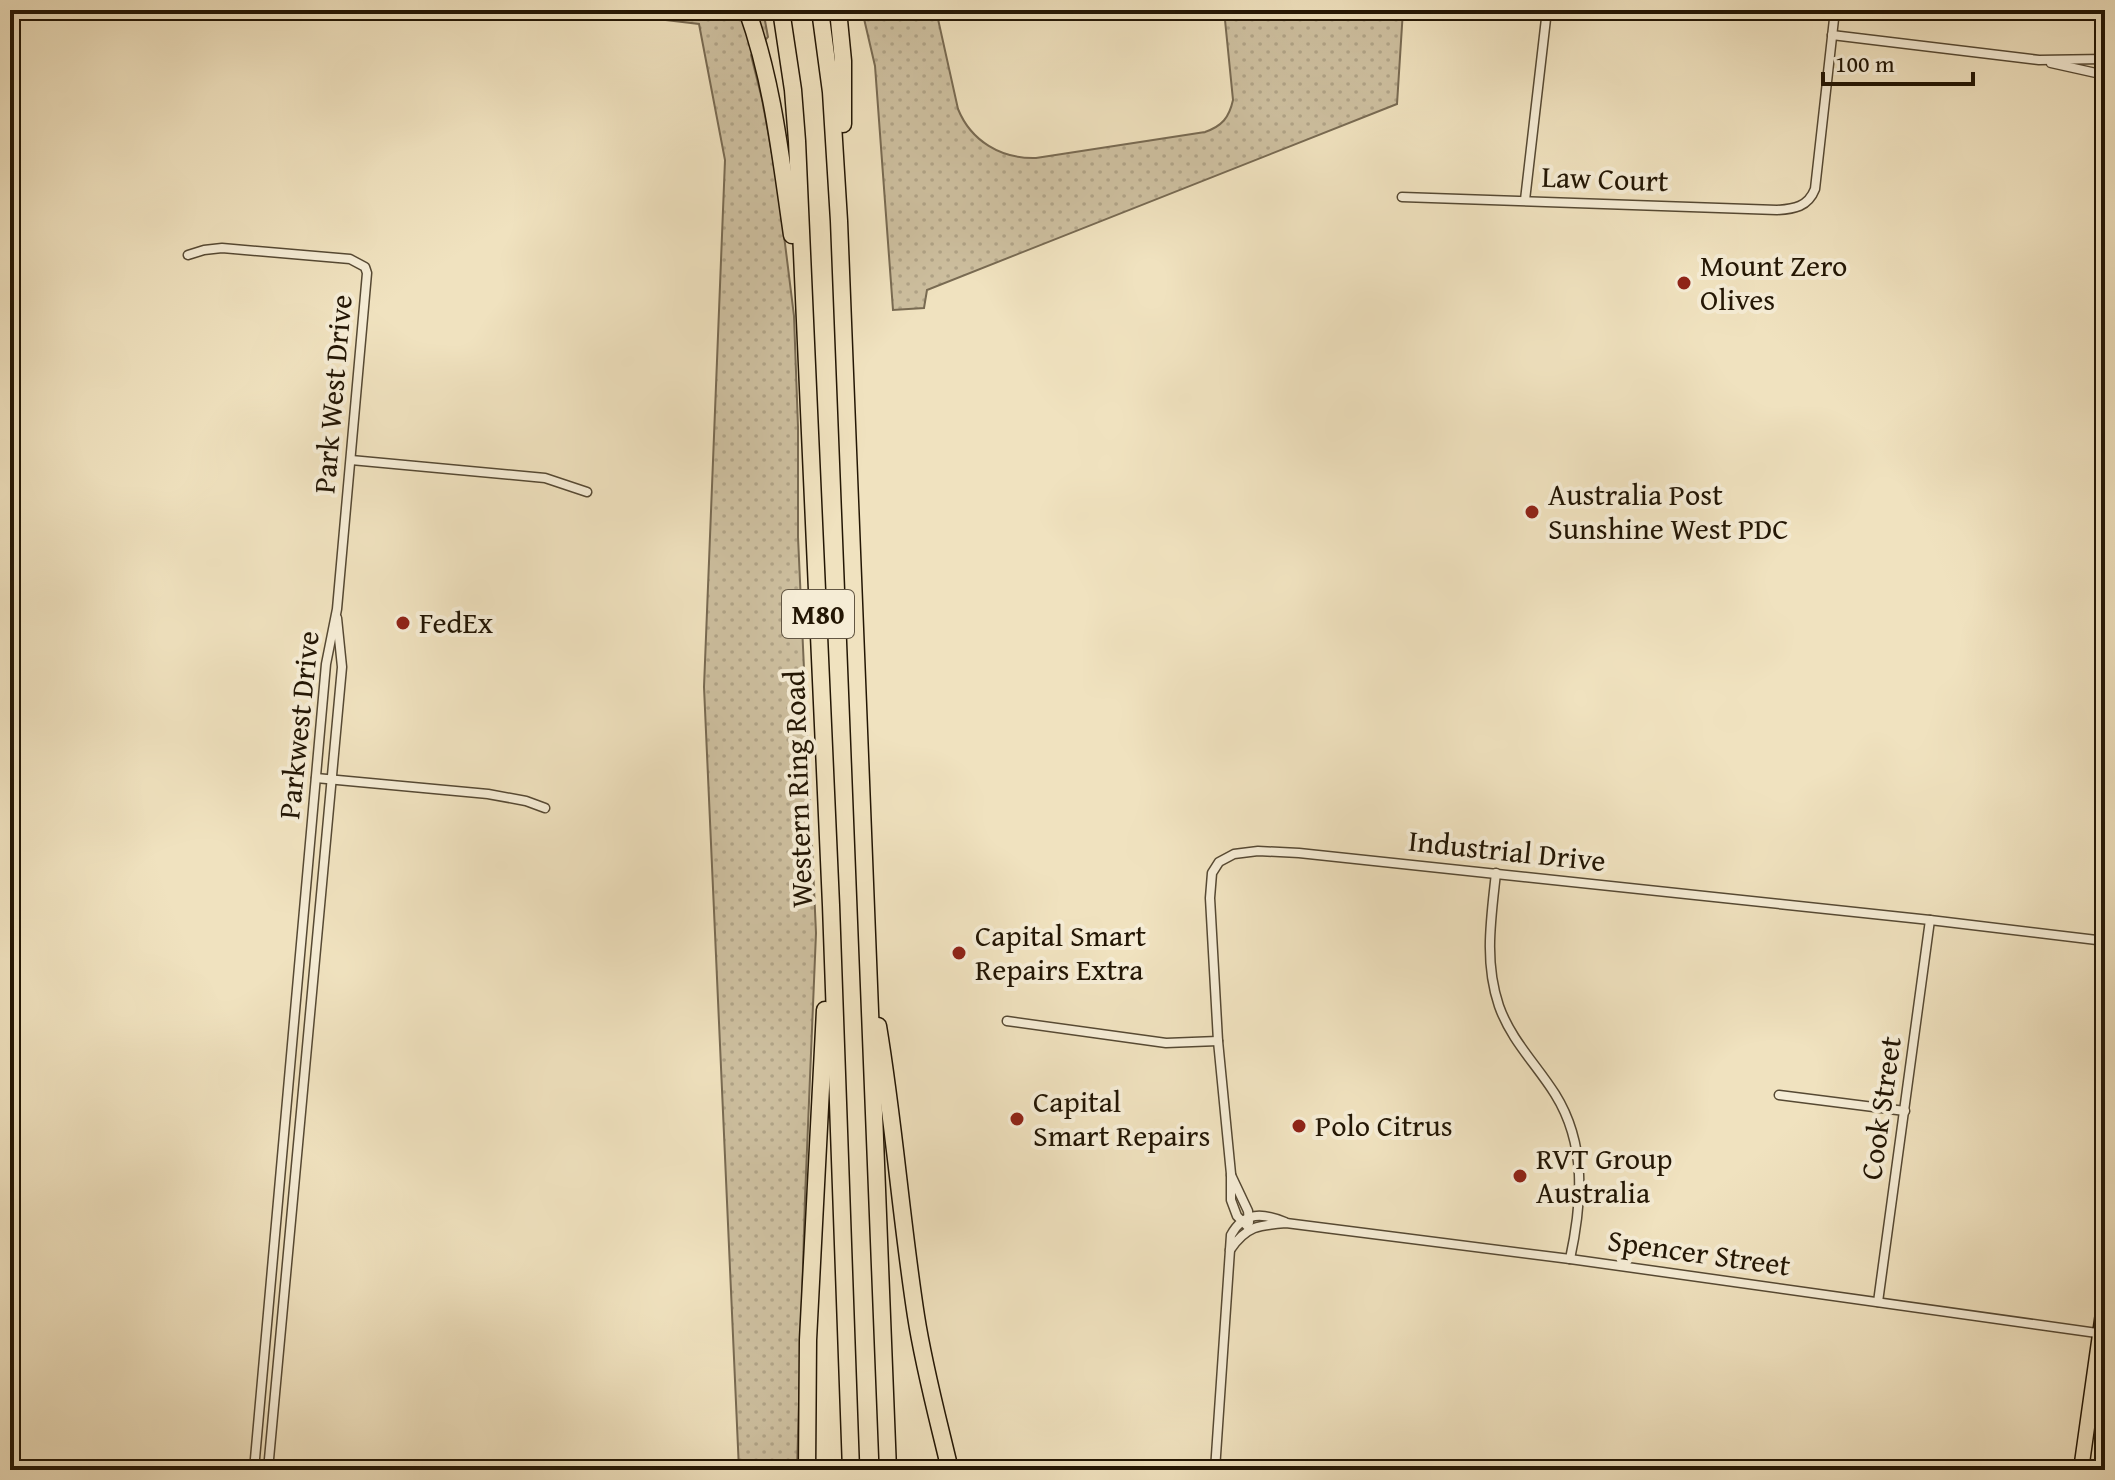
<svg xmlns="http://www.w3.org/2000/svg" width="2115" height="1480" viewBox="0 0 2115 1480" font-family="'Gentium Book Plus',serif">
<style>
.green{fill:url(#green-dots);stroke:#786a52;stroke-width:2}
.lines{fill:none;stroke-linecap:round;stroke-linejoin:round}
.minor-casing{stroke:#564933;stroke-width:11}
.primary-casing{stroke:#231604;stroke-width:17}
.motorway-casing{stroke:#231604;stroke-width:19}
.minor{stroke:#f5ecd5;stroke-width:8}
.primary{stroke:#f0e2bf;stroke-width:14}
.motorway{stroke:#f0e2bf;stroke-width:16}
.poi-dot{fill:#8f2418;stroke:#f5ecd5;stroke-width:3}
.labels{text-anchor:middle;stroke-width:8;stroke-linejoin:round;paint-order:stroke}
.shield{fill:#f5ecd5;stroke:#625643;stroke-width:2}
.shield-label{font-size:28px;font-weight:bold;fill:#231604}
.street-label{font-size:30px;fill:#231604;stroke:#f5ecd5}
.poi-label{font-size:30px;fill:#231604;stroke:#f5ecd5;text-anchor:start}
</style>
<defs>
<pattern id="green-dots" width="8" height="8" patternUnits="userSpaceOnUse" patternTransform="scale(2)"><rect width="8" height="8" fill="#cdbf9f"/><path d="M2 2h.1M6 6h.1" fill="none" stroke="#b0a387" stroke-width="1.8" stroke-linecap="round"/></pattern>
</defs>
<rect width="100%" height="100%" fill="#f0e2bf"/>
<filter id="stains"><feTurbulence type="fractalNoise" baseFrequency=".0025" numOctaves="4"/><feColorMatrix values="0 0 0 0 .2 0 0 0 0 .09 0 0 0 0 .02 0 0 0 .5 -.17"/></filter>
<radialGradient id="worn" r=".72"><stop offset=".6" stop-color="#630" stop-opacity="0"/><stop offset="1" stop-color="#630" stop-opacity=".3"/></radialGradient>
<!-- green -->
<g class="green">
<path d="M582,10H763L768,37L751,55L762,99L778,187L794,316L798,427V537L816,933L805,1198L797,1470H739L704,687L725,160L699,24Z"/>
<path d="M862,10H936L958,109C971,141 1001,159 1036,158L1205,132C1222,126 1229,118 1233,100L1224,10H1403L1397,104L927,290L924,308L893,310L875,66Z"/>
</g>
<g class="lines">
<defs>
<g id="minor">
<path d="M1832,35L2039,60L2105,59"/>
<path d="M2051,63L2105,75"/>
<path d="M1402,197L1777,210C1794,209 1808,207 1815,189L1835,10"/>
<path d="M1525,200L1547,10"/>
<path d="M188,255L204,250L222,248L350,259L365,267L367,273L337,609L326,664L254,1470"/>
<path d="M351,460L545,478L587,492"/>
<path d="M316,778L488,794L526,801L545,808"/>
<path d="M1496,873C1491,919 1484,962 1499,1006C1511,1040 1536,1064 1555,1094C1587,1145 1582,1203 1570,1259"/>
<path d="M1007,1021L1166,1043L1218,1041"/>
<path d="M1779,1095L1905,1111"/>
<path d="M1231,1175L1248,1211L1249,1222"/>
<path d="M1250,1229L1237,1216L1231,1200V1174L1218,1041L1210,898L1212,873L1219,862L1234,854L1258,851L1299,853L1930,920L2105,941"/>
<path d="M1230,1250C1246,1226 1259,1225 1286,1223L1570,1259L2104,1334"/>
<path d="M1878,1302L1930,920"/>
<path d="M268,1470L342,667L337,618"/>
<path d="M1215,1470L1231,1235C1244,1211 1263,1213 1285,1222"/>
</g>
<g id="primary">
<path d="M2081,1470L2105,1299"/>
<path d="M2101,1470L2105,1442"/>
</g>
<g id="motorway">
<path d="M747,10C773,82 781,160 792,235"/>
<path d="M781,10L793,90L797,141L831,905L851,1470"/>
<path d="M820,10L831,92L839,221L888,1470"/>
<path d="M838,10L843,61V124"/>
<path d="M878,1026C894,1122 901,1219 916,1316C924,1368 938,1419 950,1470"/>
<path d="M807,1470L808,1340L825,1010"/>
</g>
</defs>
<!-- minor casing -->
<use href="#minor" class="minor-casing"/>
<!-- primary casing -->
<use href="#primary" class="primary-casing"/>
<!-- motorway casing -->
<use href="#motorway" class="motorway-casing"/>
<!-- minor -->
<use href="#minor" class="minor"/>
<!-- primary -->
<use href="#primary" class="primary"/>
<!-- motorway -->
<use href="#motorway" class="motorway"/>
</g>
<!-- markers -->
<g class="poi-dot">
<circle cx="1684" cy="283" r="8"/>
<circle cx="1532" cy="512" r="8"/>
<circle cx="403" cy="623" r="8"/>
<circle cx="959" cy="953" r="8"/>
<circle cx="1017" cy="1119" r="8"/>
<circle cx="1299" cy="1126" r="8"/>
<circle cx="1520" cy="1176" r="8"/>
</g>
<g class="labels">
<!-- shield labels -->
<rect class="shield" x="782" y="590" width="72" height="48" rx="6"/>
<g class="shield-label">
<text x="818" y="624">M80</text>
</g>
<!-- street labels -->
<g class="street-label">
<text transform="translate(1605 179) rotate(2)" y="10">Law Court</text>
<text transform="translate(333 394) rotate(-85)" y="10">Park West Drive</text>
<text transform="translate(299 725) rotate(-84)" y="10">Parkwest Drive</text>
<text transform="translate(798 789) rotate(-92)" y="10">Western Ring Road</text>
<text transform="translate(1507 851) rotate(6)" y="10">Industrial Drive</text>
<text transform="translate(1881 1108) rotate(-82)" y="10">Cook Street</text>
<text transform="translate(1699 1253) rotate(8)" y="10">Spencer Street</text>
</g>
<!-- poi labels -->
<g class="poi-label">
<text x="1700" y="276">Mount Zero<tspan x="1700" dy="34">Olives</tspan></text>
<text x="1548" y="505">Australia Post<tspan x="1548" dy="34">Sunshine West PDC</tspan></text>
<text x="419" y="633">FedEx</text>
<text x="975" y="946">Capital Smart<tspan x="975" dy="34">Repairs Extra</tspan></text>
<text x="1033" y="1112">Capital<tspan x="1033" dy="34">Smart Repairs</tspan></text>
<text x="1315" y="1136">Polo Citrus</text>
<text x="1536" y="1169">RVT Group<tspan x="1536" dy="34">Australia</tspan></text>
</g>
</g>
<!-- margin -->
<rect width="2115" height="1480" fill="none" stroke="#f0e2bf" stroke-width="40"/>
<rect x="12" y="12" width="2091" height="1456" fill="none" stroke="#231604" stroke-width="4"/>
<rect x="20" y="20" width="2075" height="1440" fill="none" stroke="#231604" stroke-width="2"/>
<!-- scale -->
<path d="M1823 72v12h150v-12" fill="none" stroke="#231604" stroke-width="4"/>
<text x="1835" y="72" font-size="24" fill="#231604" stroke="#f5ecd5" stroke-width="6" paint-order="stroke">100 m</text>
<rect width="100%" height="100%" filter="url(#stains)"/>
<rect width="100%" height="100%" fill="url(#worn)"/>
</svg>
